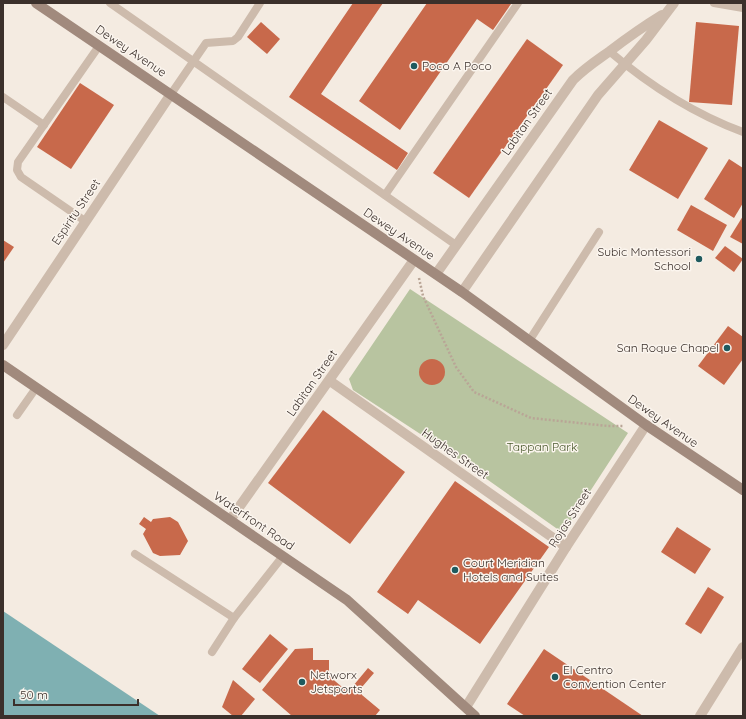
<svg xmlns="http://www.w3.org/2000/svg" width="746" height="719" viewBox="0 0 746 719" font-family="Quicksand,sans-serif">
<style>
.green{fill:#b8c4a0}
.water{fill:#7fb0b2}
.building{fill:#c8694b}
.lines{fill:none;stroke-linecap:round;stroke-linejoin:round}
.path{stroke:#b9a596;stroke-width:2.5;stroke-dasharray:2 2;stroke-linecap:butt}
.service{stroke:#cdbbac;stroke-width:8}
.minor{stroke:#cdbbac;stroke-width:10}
.tertiary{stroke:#cdbbac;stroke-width:10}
.secondary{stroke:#a18a7d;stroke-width:10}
.poi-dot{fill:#1f5a5e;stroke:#fbf5ee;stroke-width:1.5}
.labels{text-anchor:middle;stroke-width:3;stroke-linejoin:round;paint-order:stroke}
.street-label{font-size:12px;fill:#3b302b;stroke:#fbf5ee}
.poi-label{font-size:12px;fill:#3b302b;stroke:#fbf5ee;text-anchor:start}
.park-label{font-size:12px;fill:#4a5a2e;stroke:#fbf5ee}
</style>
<rect width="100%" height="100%" fill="#f4ebe1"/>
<!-- green -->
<path class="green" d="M410,289L628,433L563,533L454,456L353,390L349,379Z"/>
<!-- water -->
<path class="water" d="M3,611L160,716H3Z"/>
<!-- building -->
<g class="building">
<path d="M353,3H383L321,94L408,153L397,170L289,97Z"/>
<path d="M427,3L511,4L493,30L477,19L400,130L359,101Z"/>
<path d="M261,22L280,39L267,54L247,37Z"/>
<path d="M696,22L739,26L732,105L689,102Z"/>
<path d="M527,39L563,65L469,198L433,173Z"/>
<path d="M80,83L114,105L71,169L37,147Z"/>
<path d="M659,120L708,148L678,199L629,170Z"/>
<path d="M729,159L743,168V203L734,218L704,199Z"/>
<path d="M691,205L727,225L713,251L677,230Z"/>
<path d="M743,216V244L730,237Z"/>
<path d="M3,240L14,247L3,263Z"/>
<path d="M725,246L743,259L734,272L715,258Z"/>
<path d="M728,326L743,337V359L724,385L698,366Z"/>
<circle cx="432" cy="372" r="13"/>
<path d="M323,410L405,472L350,544L268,483Z"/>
<path d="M455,481L549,547L480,644L418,600L408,614L377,592Z"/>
<path d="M144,517L151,522L153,519L170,517L178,522L188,541L180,555L160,556L153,553L143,534L146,529L139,524Z"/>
<path d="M677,527L711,549L695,574L661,552Z"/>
<path d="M708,587L724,597L701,634L685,624Z"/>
<path d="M270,634L288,649L260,683L242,669Z"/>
<path d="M313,648V660H329V676L348,692L368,668L374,673L362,687V695L380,710L375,716H292L262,690L295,649Z"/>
<path d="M544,649L643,716H525L507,704Z"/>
<path d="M233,680L255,699L241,716H233L222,707Z"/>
</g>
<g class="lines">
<!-- path -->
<path class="path" d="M419,278L423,296L456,367L474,392L531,418L608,426H624"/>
<!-- service -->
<g class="service">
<path d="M110,3L456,245"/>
<path d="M714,3L743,8"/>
<path d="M609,51C649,85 694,114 743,132"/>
<path d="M171,94L206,43L233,41L238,37L260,3"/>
<path d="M3,97L44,125"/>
<path d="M385,195L518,3"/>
<path d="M85,221L21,177L17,170L18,162L99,46"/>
<path d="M529,341L599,232"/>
<path d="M17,415L36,388"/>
<path d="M135,554L234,618"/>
<path d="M212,652L234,618L283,556"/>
</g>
<!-- minor -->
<g class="minor">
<path d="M3,345L171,94"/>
<path d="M330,381L566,547"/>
<path d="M230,520L414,260"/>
<path d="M466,707L566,547L646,425"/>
<path d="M700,716L743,647"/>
</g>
<!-- tertiary -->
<g class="tertiary">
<path d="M436,274L573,80C585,68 596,61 610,51C627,38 644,26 662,15"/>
<path d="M462,292L598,95L646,40L674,3"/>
</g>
<!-- secondary -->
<g class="secondary">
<path d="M36,3L462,292L646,425L743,490"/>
<path d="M3,365L347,600L475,716"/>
</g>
</g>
<!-- markers -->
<g class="poi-dot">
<circle cx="414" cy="66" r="4"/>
<circle cx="699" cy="259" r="4"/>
<circle cx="727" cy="348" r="4"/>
<circle cx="455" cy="570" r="4"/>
<circle cx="555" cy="677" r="4"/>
<circle cx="302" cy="682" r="4"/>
</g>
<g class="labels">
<!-- street labels -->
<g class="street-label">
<text transform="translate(131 51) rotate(34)" y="4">Dewey Avenue</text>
<text transform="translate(527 122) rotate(-55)" y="4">Labitan Street</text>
<text transform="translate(76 212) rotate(-56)" y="4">Espiritu Street</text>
<text transform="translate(399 234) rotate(34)" y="4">Dewey Avenue</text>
<text transform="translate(312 383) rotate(-55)" y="4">Labitan Street</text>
<text transform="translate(663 421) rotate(35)" y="4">Dewey Avenue</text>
<text transform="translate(455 454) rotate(35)" y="4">Hughes Street</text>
<text transform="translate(570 518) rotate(-57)" y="4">Rojas Street</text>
<text transform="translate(254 521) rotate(34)" y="4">Waterfront Road</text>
</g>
<!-- poi labels -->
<g class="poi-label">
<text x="422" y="70">Poco A Poco</text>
<text x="691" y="256" text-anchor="end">Subic Montessori<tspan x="691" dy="14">School</tspan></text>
<text x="719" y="352" text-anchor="end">San Roque Chapel</text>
<text x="463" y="567">Court Meridian<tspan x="463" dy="14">Hotels and Suites</tspan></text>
<text x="563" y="674">El Centro<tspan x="563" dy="14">Convention Center</tspan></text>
<text x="310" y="679">Networx<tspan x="310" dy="14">Jetsports</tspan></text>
</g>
<!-- park labels -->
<g class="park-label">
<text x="542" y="451">Tappan Park</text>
</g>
</g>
<!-- border -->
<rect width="746" height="719" fill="none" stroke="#3b302b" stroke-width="8"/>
<!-- scale -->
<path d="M14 699v6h124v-6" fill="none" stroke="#3b302b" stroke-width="2"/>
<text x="20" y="699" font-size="12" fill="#3b302b" stroke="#fbf5ee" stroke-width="3" paint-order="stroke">50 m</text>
</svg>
